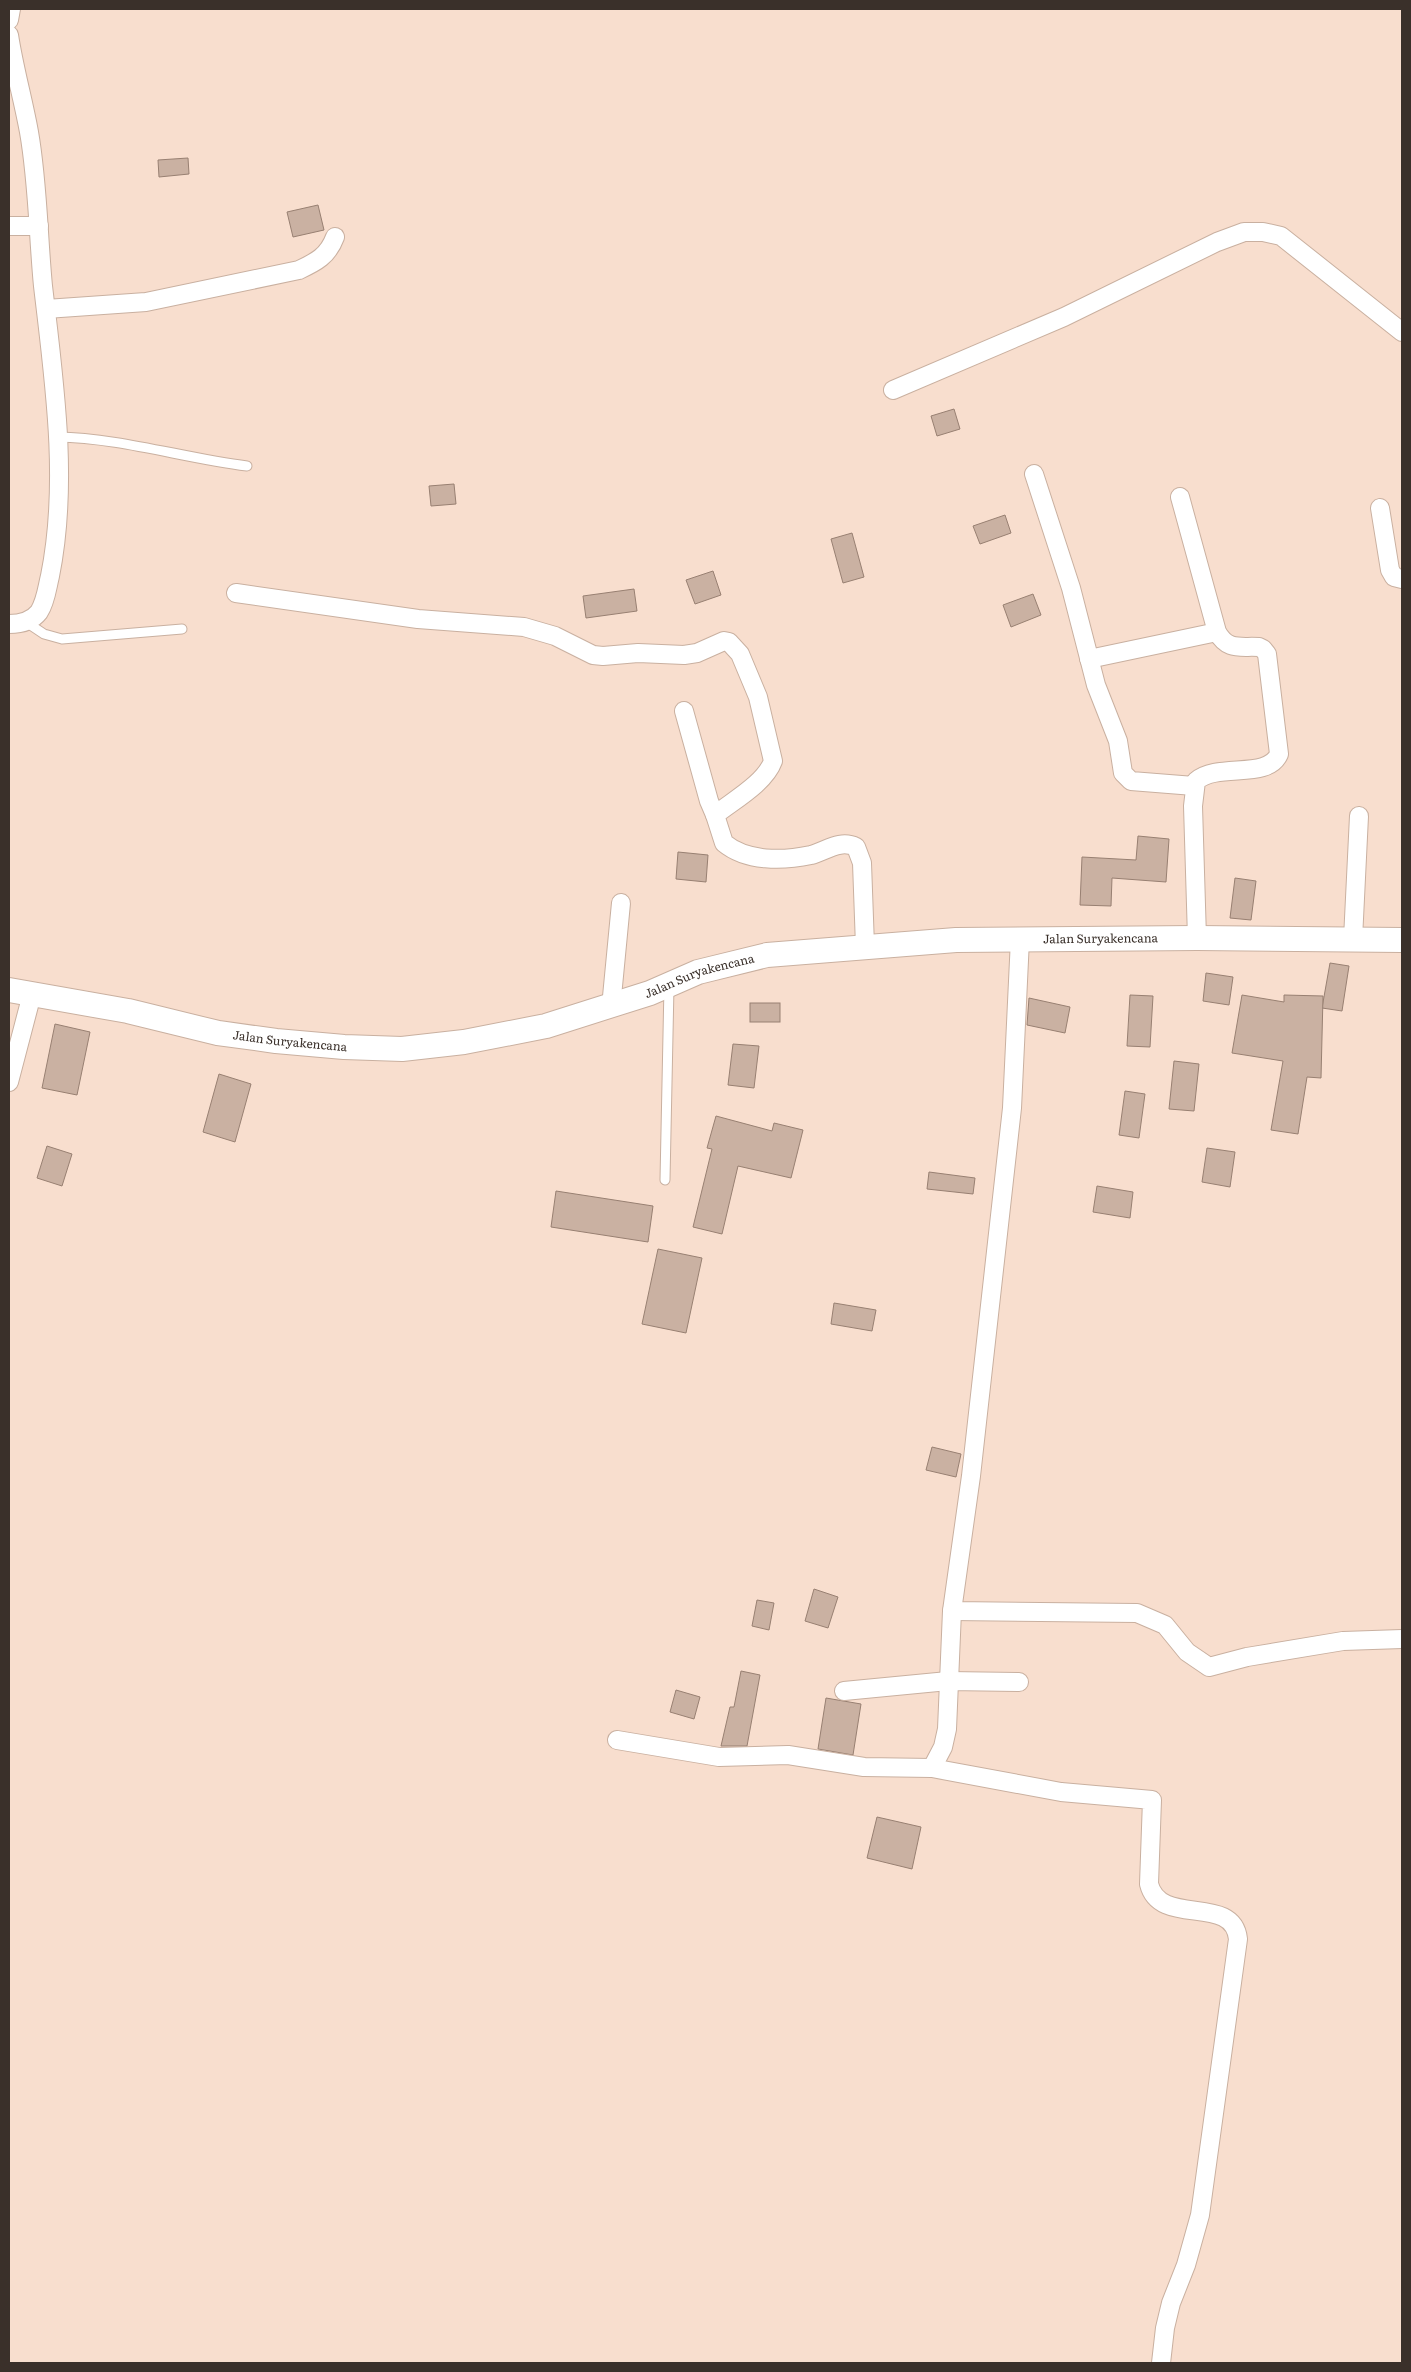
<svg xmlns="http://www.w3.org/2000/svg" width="1411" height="2372" viewBox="0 0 1411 2372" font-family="Literata,serif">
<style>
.building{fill:#cab1a2;stroke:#988072}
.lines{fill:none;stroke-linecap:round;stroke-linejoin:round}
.lane-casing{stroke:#c9b0a0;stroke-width:11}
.street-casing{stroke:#c9b0a0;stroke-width:20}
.secondary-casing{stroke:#c9b0a0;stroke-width:26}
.lane{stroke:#fff;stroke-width:9}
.street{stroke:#fff;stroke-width:18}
.secondary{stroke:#fff;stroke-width:24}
.labels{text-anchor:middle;stroke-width:4.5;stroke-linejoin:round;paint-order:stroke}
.street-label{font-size:12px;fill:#3a302a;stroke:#fff}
</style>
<rect width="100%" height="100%" fill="#f8dece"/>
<!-- building -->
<g class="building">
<path d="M188,158L189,174L159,177L158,160Z"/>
<path d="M318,205L324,230L293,237L287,212Z"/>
<path d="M954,409L960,429L937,436L931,416Z"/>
<path d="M454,484L456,504L431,506L429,486Z"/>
<path d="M1005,515L1011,533L980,544L973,526Z"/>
<path d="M852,533L864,577L843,583L831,539Z"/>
<path d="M713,571L721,595L695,604L686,580Z"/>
<path d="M634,589L637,611L586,618L583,596Z"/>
<path d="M1033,594L1041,615L1011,627L1003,605Z"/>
<path d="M1138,836L1169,839L1166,882L1112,878L1111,906L1080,905L1082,857L1136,860Z"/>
<path d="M678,852L708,855L706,882L676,879Z"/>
<path d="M1235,878L1256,881L1251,920L1230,918Z"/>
<path d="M1330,963L1349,966L1342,1011L1322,1008Z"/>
<path d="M1206,973L1233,977L1229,1005L1203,1001Z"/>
<path d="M1130,995L1153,996L1150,1047L1127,1046Z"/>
<path d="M1242,995L1284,1002V995L1323,996L1321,1078L1307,1077L1298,1134L1271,1130L1283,1061L1232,1053Z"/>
<path d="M1029,998L1070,1007L1065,1033L1027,1025Z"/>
<rect x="750" y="1003" width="30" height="19"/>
<path d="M55,1024L90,1032L77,1095L42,1088Z"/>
<path d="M733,1044L759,1046L754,1088L728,1085Z"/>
<path d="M1174,1061L1199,1064L1194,1111L1169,1109Z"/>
<path d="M219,1074L251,1084L235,1142L203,1132Z"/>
<path d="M1125,1091L1145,1094L1139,1138L1119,1135Z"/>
<path d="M716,1116L772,1131L774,1123L803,1130L791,1178L738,1166L722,1234L693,1227L712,1149L707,1148Z"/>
<path d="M47,1146L72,1154L62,1186L37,1178Z"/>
<path d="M1207,1148L1235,1152L1230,1187L1202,1182Z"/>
<path d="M929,1172L975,1178L973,1194L927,1189Z"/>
<path d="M1097,1186L1133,1192L1130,1218L1093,1212Z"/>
<path d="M556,1191L653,1206L648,1242L551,1227Z"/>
<path d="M658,1249L702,1258L686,1333L642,1324Z"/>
<path d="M834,1303L876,1310L872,1331L831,1324Z"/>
<path d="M932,1447L961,1454L956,1477L926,1470Z"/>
<path d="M814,1589L838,1597L828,1628L805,1621Z"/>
<path d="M757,1600L774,1603L769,1630L752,1626Z"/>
<path d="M741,1671L760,1675L747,1746H721L730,1707H734Z"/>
<path d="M676,1690L700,1697L694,1719L670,1712Z"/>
<path d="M826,1698L861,1704L853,1755L818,1749Z"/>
<path d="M877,1817L921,1827L912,1869L867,1858Z"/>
</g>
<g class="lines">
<defs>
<g id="lane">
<path d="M57,437C121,438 183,458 247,466"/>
<path d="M26,622L44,634L62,639L182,629"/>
<path d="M665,1180L669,986"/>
</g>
<g id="street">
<path d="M9,20L11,9"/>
<path d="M9,35C14,68 23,99 29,132C38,183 38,234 43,286C54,380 69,482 50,576C47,588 46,601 39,612C32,621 20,624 9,624"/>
<path d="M9,226H39"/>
<path d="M46,309L146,302L299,270C316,262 328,256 335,237"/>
<path d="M893,390L1064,317L1217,242L1244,232H1263L1281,236L1402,332"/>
<path d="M1034,474L1071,588L1096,685L1118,741L1123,773L1131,781L1194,786"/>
<path d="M1180,497L1217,632C1228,651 1239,646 1259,647L1263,649L1267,654L1279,754C1268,780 1218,762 1196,781L1193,806L1197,938"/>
<path d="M1380,508L1390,570L1394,577L1402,579"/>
<path d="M236,593L418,619L524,627L555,636L593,655L603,656L638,653L684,655L697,653L724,641L729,642L740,654L758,697L773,761C765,783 734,800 715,815L724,843C747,862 783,861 811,855C826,851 840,839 856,847L862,863L865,946"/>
<path d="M1089,659L1217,632"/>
<path d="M684,711L709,801L715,815"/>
<path d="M1020,939L1012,1108L971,1476L952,1611L1137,1613L1165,1625L1187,1652L1209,1667L1247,1657L1343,1641L1402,1639"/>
<path d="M1353,939L1359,816"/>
<path d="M611,1007L621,903"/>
<path d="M9,1082L32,994"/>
<path d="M844,1691L948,1681L1019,1682"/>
<path d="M617,1740L719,1757L788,1755L864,1767L932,1768L1061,1792L1152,1800L1149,1884C1160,1928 1233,1893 1238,1939L1200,2215L1186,2265L1171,2303L1165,2328L1161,2363"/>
<path d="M932,1768L943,1747L947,1729L952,1611"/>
</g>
<g id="secondary">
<path id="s1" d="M9,990L128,1011L218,1033L276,1041L344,1047L402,1049L464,1042L546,1026L650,993L698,972L767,955L956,940L1197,938L1402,940"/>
</g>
</defs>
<!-- lane casing -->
<use href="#lane" class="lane-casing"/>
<!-- street casing -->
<use href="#street" class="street-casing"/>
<!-- secondary casing -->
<use href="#secondary" class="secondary-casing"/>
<!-- lane -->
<use href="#lane" class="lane"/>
<!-- street -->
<use href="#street" class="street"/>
<!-- secondary -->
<use href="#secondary" class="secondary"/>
</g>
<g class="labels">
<!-- street labels -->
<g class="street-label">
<text dy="4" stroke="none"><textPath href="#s1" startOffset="1111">Jalan Suryakencana</textPath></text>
<text dy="4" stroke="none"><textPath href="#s1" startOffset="706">Jalan Suryakencana</textPath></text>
<text dy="4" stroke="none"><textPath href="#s1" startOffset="286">Jalan Suryakencana</textPath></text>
</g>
</g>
<!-- border -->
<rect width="1411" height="2372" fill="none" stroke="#3a302a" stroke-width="20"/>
</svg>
